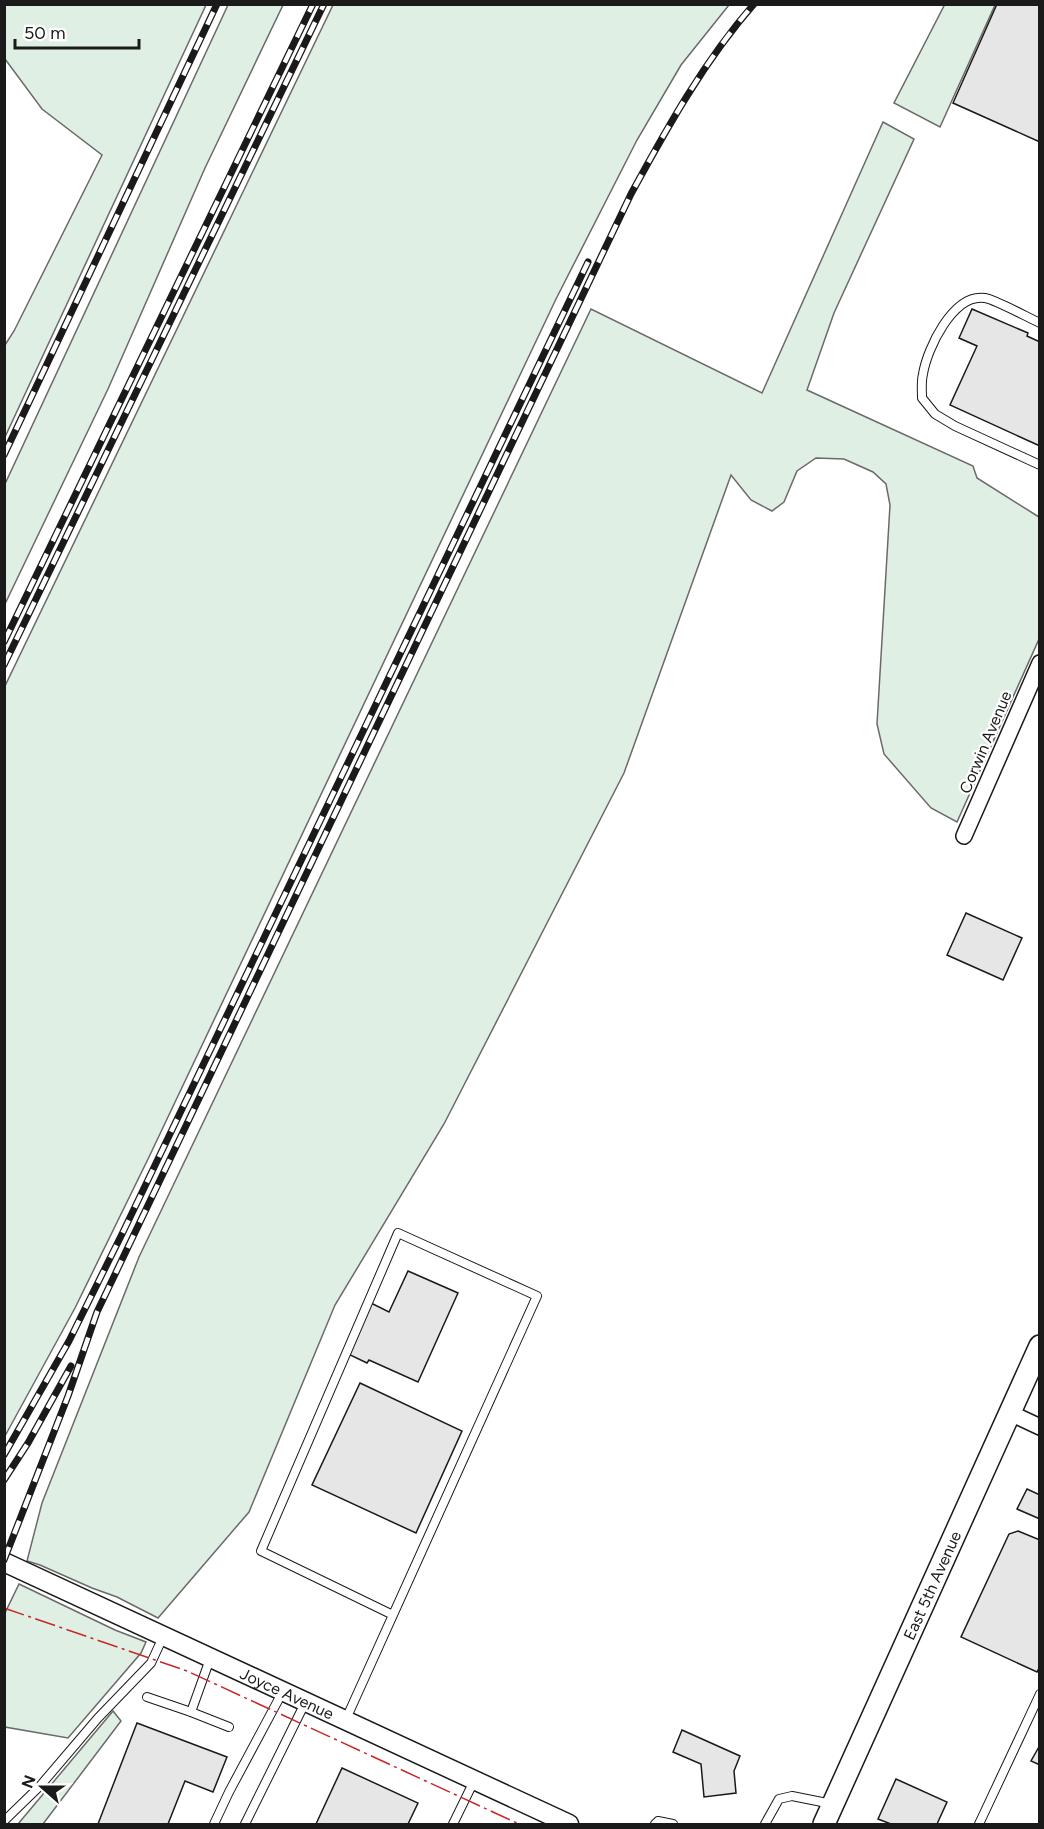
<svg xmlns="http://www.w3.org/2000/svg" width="1044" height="1829" viewBox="0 0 1044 1829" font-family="Figtree,sans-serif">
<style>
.green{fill:#e0efe3;stroke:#6a6a6a;stroke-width:1.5}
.building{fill:#e6e6e6;stroke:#1a1a1a;stroke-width:1.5}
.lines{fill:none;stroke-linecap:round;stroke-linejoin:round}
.service-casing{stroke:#1a1a1a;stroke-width:10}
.minor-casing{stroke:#1a1a1a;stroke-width:18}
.tertiary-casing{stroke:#1a1a1a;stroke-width:21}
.secondary-casing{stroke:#1a1a1a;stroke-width:24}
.service{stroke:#fff;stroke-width:8}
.minor{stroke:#fff;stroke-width:15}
.tertiary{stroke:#fff;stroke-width:18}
.secondary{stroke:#fff;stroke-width:21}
.rail-casing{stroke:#1a1a1a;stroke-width:7}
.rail{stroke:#fff;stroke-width:4.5;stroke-dasharray:14;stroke-linecap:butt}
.power{stroke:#c62828;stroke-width:1.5;stroke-dasharray:21 4.5 3 4.5;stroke-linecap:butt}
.labels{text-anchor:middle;stroke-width:4.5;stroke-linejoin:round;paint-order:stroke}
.street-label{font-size:16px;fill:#1a1a1a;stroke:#fff}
</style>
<rect width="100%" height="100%" fill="#fff"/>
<!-- green -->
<g class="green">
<path d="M945,4L995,5L940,127L894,103Z"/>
<path d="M4,5H206L5,437V345L14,331L102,155L42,109L5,59Z"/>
<path d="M228,5H283L205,168L108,389L5,604V484Z"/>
<path d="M333,5H729L681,65L637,140L556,299L149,1157L75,1308L5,1436V686Z"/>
<path d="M883,122L914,139L834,313L807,390L973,466L977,478L1039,517V639L957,822L931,808L884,754L877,724L890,505L886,484L873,472L844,459L816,458L797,471L784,502L772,511L751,500L731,475L624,773L444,1124L335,1305L249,1512L158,1618L117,1597L92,1588L40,1565L27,1561L42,1503L139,1257L591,309L762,393Z"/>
<path d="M19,1584L115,1630L146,1642L141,1653L68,1738L5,1727V1613Z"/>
<path d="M113,1711L121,1721L43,1824H18Z"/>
</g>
<!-- building -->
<g class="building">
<path d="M997,4H1040V142L953,103Z"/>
<path d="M972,309L1028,333L1027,336L1040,342V446L950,405L977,346L959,338Z"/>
<path d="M966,913L1022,938L1003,980L947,955Z"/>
<path d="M408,1271L458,1293L418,1382L369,1360L367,1363L348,1354L371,1303L389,1312Z"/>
<path d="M360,1383L462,1431L416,1533L312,1485Z"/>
<path d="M1027,1489L1040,1495V1519L1017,1509Z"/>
<path d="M1018,1531L1040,1540V1666L1037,1672L961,1637L1009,1534Z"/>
<path d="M137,1723L227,1757L213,1792L185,1781L168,1824H98Z"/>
<path d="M682,1730L740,1756L734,1771L736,1793L704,1797L701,1764L673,1752Z"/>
<path d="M1040,1745V1765L1031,1761Z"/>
<path d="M342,1768L418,1803L408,1824H316Z"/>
<path d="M896,1779L947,1802L937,1824H891L878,1819Z"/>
</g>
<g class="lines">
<defs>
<g id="service">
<path d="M1040,323C1027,317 996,300 985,298C953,293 927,349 923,374C921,382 922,390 922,398L935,414L955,426L1040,465"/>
<path d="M210,1659L191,1712L229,1727"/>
<path d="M147,1697L191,1712"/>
<path d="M346,1719L537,1296L398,1233L261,1551L393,1615"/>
<path d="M4,1821L40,1786L98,1718L151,1663L163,1637"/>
<path d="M214,1824L229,1792L282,1693"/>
<path d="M245,1824L305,1703"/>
<path d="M453,1824L474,1781"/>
<path d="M655,1824L658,1821L673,1824"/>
<path d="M765,1824L779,1799L792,1796L832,1804"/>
<path d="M979,1824L1040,1694"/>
</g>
<g id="minor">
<path d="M964,836L1040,663"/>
<path d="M1010,1413L1040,1427"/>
</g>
<g id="tertiary">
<path id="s1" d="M4,1562L569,1824"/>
</g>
<g id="secondary">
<path id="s2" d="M824,1824L1040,1346"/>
</g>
</defs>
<!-- service casing -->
<use href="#service" class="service-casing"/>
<!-- minor casing -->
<use href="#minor" class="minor-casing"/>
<!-- tertiary casing -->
<use href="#tertiary" class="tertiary-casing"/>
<!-- secondary casing -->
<use href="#secondary" class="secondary-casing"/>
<!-- service -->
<use href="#service" class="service"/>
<!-- minor -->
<use href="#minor" class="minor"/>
<!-- tertiary -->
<use href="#tertiary" class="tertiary"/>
<!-- secondary -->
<use href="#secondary" class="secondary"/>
<defs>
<g id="rail">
<path d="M4,455L217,4"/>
<path d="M4,642L313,4"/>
<path d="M4,665L324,4"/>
<path d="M4,1455L69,1341L123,1232L588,262"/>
<path d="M4,1480L28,1443L71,1366"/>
<path d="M4,1560L68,1396L97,1312L631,194C667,128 704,61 754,4"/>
</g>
</defs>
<!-- rail casing -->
<use href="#rail" class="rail-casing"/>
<!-- rail -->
<use href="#rail" class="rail"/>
<!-- power -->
<path class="power" d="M4,1608L187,1671L519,1824"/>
</g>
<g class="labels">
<!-- street labels -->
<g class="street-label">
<text transform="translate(985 742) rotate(-67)" y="6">Corwin Avenue</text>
<text dy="6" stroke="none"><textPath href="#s2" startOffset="262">East 5th Avenue</textPath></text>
<text dy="6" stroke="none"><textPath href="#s1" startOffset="312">Joyce Avenue</textPath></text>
</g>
</g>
<!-- border -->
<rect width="1044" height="1829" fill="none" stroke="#1a1a1a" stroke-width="12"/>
<!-- north arrow -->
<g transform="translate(42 1787) rotate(291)" stroke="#ffffff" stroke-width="4.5" paint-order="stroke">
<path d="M0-4.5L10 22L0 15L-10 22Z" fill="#1a1a1a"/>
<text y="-9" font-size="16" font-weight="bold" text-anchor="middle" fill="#1a1a1a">N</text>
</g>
<!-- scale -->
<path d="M15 39v9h124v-9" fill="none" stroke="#1a1a1a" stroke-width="3"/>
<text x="24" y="39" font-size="18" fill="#1a1a1a" stroke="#ffffff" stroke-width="4.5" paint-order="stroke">50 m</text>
</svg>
